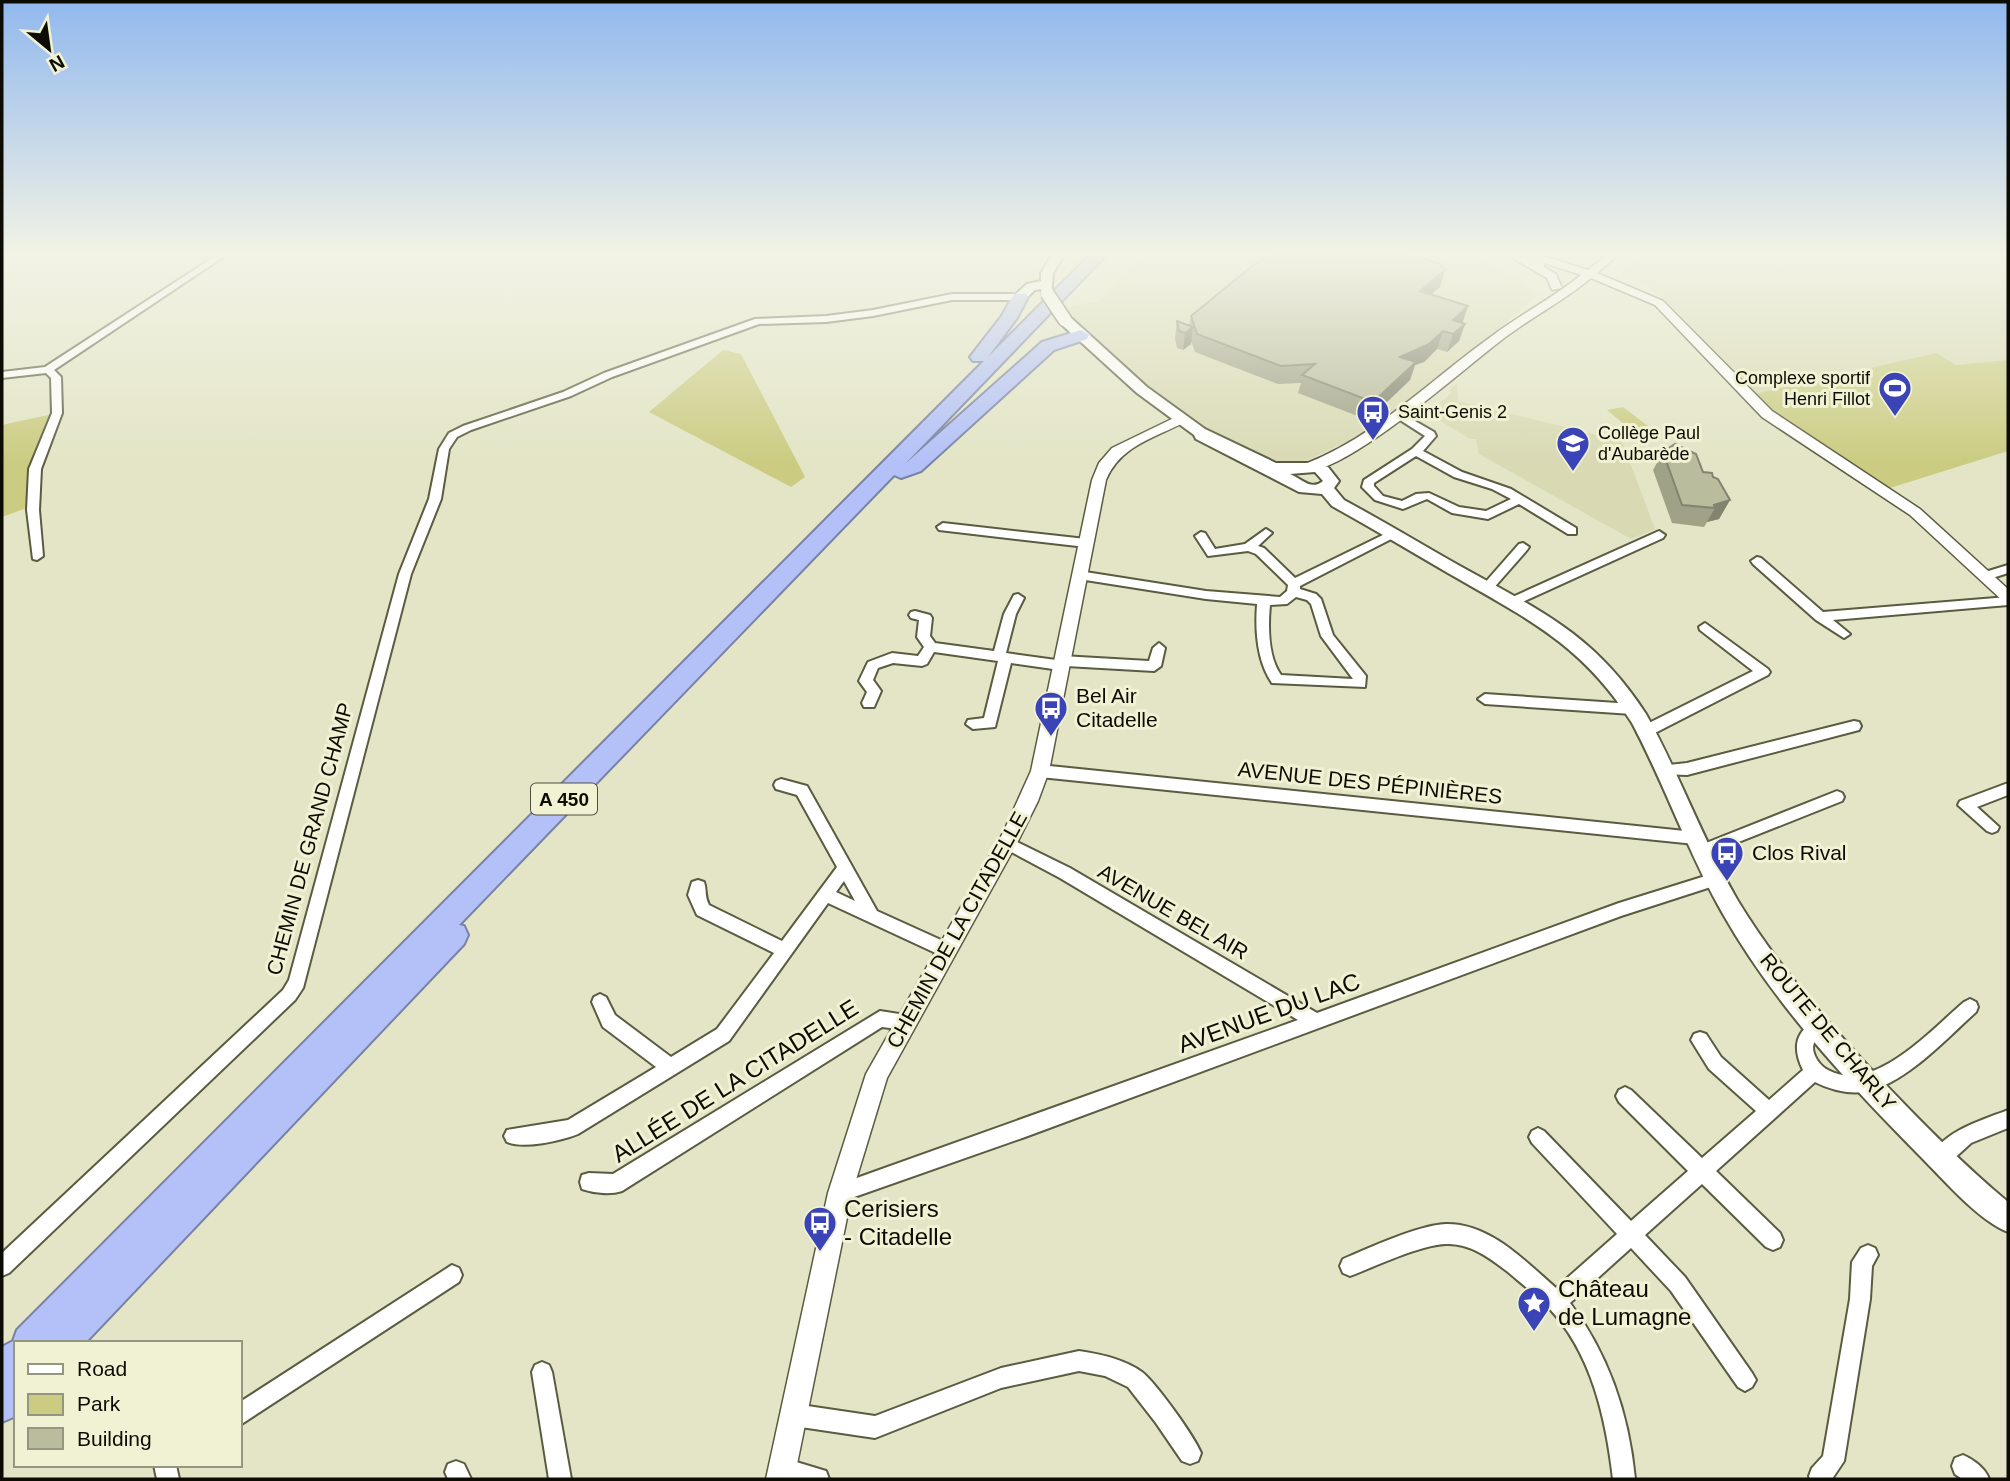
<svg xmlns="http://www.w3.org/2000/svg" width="2010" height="1481" viewBox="0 0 2010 1481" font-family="Arial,sans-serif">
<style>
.built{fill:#d9dab4}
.green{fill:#cbcc82}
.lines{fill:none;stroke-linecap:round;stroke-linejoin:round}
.minor-casing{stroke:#5a5b40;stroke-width:4}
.tertiary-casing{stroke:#5a5b40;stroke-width:3}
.secondary-casing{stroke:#5a5b40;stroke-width:4}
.motorway-casing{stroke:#7982a3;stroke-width:4}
.minor{fill:#fff;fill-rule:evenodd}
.tertiary{fill:#fff;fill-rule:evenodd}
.secondary{fill:#fff;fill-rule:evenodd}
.motorway{fill:#b3c1f8;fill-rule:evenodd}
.secondary-bridge-casing{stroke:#5a5b40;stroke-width:16;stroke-linecap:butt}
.secondary-bridge{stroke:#fff;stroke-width:13}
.wall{fill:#a0a288}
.shaded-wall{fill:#82846f}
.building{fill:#babc9e;stroke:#82846f;stroke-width:2}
.labels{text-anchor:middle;stroke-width:6;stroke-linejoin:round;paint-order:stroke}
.far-poi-label{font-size:18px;fill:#0c0c04;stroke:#f0f2d3;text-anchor:start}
.shield{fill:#f0f2d3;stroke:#505142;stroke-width:2}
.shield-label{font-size:19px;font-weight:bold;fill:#0c0c04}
.poi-label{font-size:21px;fill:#0c0c04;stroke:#f0f2d3;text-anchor:start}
.street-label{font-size:21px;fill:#0c0c04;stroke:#f0f2d3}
.near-street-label{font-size:24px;fill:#0c0c04;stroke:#f0f2d3}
.near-poi-label{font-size:24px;fill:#0c0c04;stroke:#f0f2d3;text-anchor:start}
</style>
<rect width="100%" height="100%" fill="#e3e5c6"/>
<!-- built -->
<g class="built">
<path d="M1141,255H1480L1538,295L1393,419L1306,461L1280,464L1266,460L1213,432L1168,401L1133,374L1066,312L1073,305L1098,302Z"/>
<path d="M1634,255H2008V360L1956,365L1936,353L1755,394L1684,318L1653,290L1622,272Z"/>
<path d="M1457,384L1458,401L1622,441L1655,529L1631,539L1479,454L1476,439H1470L1427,413L1448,396L1451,393L1450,389Z"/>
</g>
<!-- green -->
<g class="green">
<path d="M723,350L741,354L805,477L791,487L649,412Z"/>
<path d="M1936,353L1956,365L2008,360V451L1890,488L1793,427L1755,394Z"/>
<path d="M1623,407L1652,429L1635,433L1607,410Z"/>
<path d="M62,412L39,454L40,503L2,517V425Z"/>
</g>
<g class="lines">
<defs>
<g id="minor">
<path d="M217,255H226L54,370L61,377L62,413L41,469L39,510L43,556L37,560L33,559L27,510L29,469L52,413L51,378L46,373L2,378V372L45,367Z"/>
<path d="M952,294H1020L1025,297L1020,300H952L873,316L826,322L759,324L612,377L571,396L471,430L457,437L449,449L441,499L411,574L303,988L295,1000L9,1273L2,1276V1253L283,990L289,980L399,574L429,499L439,449L449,433L463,426L563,392L604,373L755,319L826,316L873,310Z"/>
<path d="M1401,413L1434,432L1436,436L1423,451L1462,472L1511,489L1576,528V534H1568L1519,504L1488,519L1452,513L1427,499L1403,509L1375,500L1362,487L1364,480L1412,449L1425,436L1397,418V414ZM1416,456L1454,477L1492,489L1511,499L1486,511L1459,507L1429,493L1416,494L1402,501L1383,496L1374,486V483Z"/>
<path d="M943,523L1086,539L1092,543L1086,547L939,530L937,527Z"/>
<path d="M1266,529L1272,533L1258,546L1264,548L1295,578L1389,532L1393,531L1399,535L1300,586V589L1316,594L1321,599L1333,635L1366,676L1365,687L1272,683C1257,661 1255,631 1257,604L1206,599L1079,579L1073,575L1079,571L1206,591L1280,597L1287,591L1288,585L1256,554L1248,551L1208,556L1195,536L1201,532L1205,533L1215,549L1245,544ZM1296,597L1307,600L1311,604L1321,636L1353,679L1281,675C1268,657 1268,626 1270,605L1287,604Z"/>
<path d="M1659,531L1665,535L1663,538L1516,605H1508L1506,602L1508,599Z"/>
<path d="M1523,543L1529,547L1527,550L1491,591H1483L1481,588L1483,585L1519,544Z"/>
<path d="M1757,557L1761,558L1823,612L2008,597V605L1833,620L1850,634L1844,638L1816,620L1753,564L1751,561Z"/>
<path d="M2008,565V573L1986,580L1980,576L1982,573Z"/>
<path d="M1018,594L1024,598L1016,614L1006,653L1056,660L1062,656L1149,661L1153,648L1159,643L1165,648L1161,666L1154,671L1066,666L1060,670L1011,663L995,727L973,729L966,724L968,720L984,718L998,661L934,652L927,664L922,666L893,663L878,668L873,680L881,691L874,707H864L862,703L867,692L859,681L868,662L892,653L918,656L924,647L917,637L919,620L911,618L909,615L911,612L915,611L930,615L932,618L930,636L935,643L994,651L1004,614L1014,595Z"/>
<path d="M1705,623L1768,669L1770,672L1768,675L1649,736H1639L1637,732L1639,728L1753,671L1700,630L1699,627Z"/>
<path d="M1485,694L1632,704L1639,709L1632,714L1485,704L1478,699Z"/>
<path d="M1854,721L1859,722L1861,726L1859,730L1687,775L1659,774L1657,770L1659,766L1687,763Z"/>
<path d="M1040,765L1695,832L1700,834L1703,838L1700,842L1695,844L1040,777L1035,775L1033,771L1035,767Z"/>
<path d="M781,779L807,786L877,911L952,945L954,950L952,955L946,957L940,955L828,903L729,1041L578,1134C561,1141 524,1149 507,1142L504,1136L507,1130L568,1120L656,1067L603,1027L592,1002L594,997L600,994L606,997L615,1015L671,1057L717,1029L774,953L697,915L688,895L692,882L698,880L704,882C707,890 704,895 709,905L782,941L837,867L797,795L776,789L774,785L776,781ZM844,881L855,901L836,892Z"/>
<path d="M2008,783V795L1977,807L1999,827L1997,831L1992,833L1987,831L1958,805L1960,801Z"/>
<path d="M1837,791L1842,793L1844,797L1842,801L1701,857L1696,855L1693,851L1696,847Z"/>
<path d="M1007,837L1070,868L1317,1013L1619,903L1715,873L1720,874L1723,879L1720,884L1621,916L1025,1137L840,1202L833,1200L831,1193L833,1186L840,1184L1298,1020L1060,878L1002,847L999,843L1002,839Z"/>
<path d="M1970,999L1976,1002L1978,1007L1976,1012C1947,1038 1908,1081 1869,1091C1851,1095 1831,1090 1815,1082L1716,1171L1780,1233L1783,1240L1780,1247L1773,1250L1766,1247L1702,1184L1645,1235L1685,1277L1752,1373L1756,1380L1752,1387L1745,1391L1738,1387L1671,1291L1631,1248L1570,1303C1609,1355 1629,1415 1635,1479H1613C1606,1419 1592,1353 1548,1307C1536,1295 1521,1283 1508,1272C1490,1258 1470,1243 1446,1244C1420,1245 1376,1266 1350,1276L1343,1273L1340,1266L1343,1259C1369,1248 1419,1225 1446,1224C1490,1223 1526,1262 1556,1288L1617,1234L1532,1143L1529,1137L1532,1131L1538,1128L1544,1131L1631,1221L1688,1171L1619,1102L1616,1096L1619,1090L1625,1087L1631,1090L1702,1158L1756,1111L1709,1069L1691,1040L1694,1034L1700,1032L1706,1034L1721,1057L1769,1100L1803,1070C1792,1048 1795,1029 1819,1020L1825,1022L1828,1028C1825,1035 1821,1034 1817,1039C1807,1048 1818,1065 1828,1070C1874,1095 1932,1029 1964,1002Z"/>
<path d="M880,1011L912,1016L915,1022L912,1028L906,1030L882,1027L622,1191C610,1195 594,1193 582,1189L580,1182L582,1175L589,1173L613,1174Z"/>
<path d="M2008,1110V1128L1971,1143L1947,1165L1940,1167L1933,1165L1931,1158C1942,1131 1983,1120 2008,1110Z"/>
<path d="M1868,1245L1875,1248L1878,1255L1872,1266L1870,1299L1844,1461L1832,1479H1810L1809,1476L1812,1468L1823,1456L1850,1299L1852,1262L1861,1248Z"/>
<path d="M452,1265L459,1268L462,1275L459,1282L240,1425V1402Z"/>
<path d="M1079,1351C1100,1354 1124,1359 1142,1372C1156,1383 1194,1436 1201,1453L1198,1461L1190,1464L1182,1461L1156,1423L1128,1387L1105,1376L1079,1371L1001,1388L875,1438L794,1426L786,1423L783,1415L786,1407L794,1404L875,1416L1001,1368Z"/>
<path d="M542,1362L549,1365L552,1372L571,1479H549L532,1372L535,1365Z"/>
<path d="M1963,1455C1974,1460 1985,1468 1989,1479H1962L1955,1474L1952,1466L1955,1458Z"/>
<path d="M783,1458L826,1471L829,1479H781L775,1477L772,1469L775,1461Z"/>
<path d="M456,1461L464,1464L471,1479H448L445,1472L448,1464Z"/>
<path d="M154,1465H176L179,1479H157Z"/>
</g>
<g id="tertiary">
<path d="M1507,255H1540L1588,270L1607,255H1618L1597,273L1663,301L1772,411L1920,509L2008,589V602L2003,601L1910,515L1762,417L1655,305L1591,278C1562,302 1528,319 1499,342C1466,367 1341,478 1305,470V464C1377,436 1430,380 1492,336C1521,314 1553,298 1581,275L1544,263V267L1556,274L1562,288L1552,290L1547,278Z"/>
<path d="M1180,415L1187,419L1185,422C1154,438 1120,446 1106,480L1049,771L1038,801L1017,843L887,1078L852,1193L794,1479H766L828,1193L866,1074L1003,833L1031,771L1092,480L1099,463L1112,448Z"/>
</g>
<g id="secondary">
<path d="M1052,255H1064L1053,273L1051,296H1043L1041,289L1035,290L1024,300H1016V294L1027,284L1041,281V273Z"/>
<path d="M1065,316L1070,317L1147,387L1205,429L1276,463H1310L1328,467L1339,481L1334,488L1344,500C1383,521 1421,544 1460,566C1541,611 1594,634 1646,714C1680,775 1703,841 1738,901C1775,962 1822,1016 1870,1068C1914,1115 1959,1161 2008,1202V1232C1979,1221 1943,1179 1920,1156C1848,1083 1774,1004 1723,914C1688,853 1665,785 1632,723C1582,644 1526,618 1448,573C1410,551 1372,528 1332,506L1322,494L1299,492L1196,439L1194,435L1137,393L1060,323V317ZM1315,472L1323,481C1311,491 1302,479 1290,474Z"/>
</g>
<path id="motorway" d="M1090,255H1106L905,464L1042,342L1081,330L1089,335L1087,339L1054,350L921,471L901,478L894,475L459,925L464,926L468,935L464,944L85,1343H16V1416L2,1422V1347L13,1341L17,1330L984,361H973L970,357L1001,317L1014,294H1026L1028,297L1017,318L988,357Z"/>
</defs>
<!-- minor casing -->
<use href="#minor" class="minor-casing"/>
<!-- tertiary casing -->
<use href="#tertiary" class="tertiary-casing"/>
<!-- secondary casing -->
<use href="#secondary" class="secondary-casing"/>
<!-- motorway casing -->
<use href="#motorway" class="motorway-casing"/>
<!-- minor -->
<use href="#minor" class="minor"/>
<!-- tertiary -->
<use href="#tertiary" class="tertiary"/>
<!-- secondary -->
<use href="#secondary" class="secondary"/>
<!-- motorway -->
<use href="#motorway" class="motorway"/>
<defs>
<path id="secondary-bridge" d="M1047,293L1065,320"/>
</defs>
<!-- secondary-bridge casing -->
<use href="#secondary-bridge" class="secondary-bridge-casing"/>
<!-- secondary-bridge -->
<use href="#secondary-bridge" class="secondary-bridge"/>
</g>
<!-- wall -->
<g class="wall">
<path d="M1445,270L1440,287L1431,294L1468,306L1462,323L1465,324L1459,341L1447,352L1437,349L1424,362L1415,365L1410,380L1368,420L1298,393L1301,383L1278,384L1195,352L1191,341V344L1183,350L1177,348L1175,338L1177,321L1189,325L1191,316Z"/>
<path d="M1663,452L1713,477L1730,500L1719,519L1707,522L1704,527L1672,523L1653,470Z"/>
</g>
<!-- shaded-wall -->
<g class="shaded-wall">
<path d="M1445,270L1440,287L1415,308L1420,291Z"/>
<path d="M1468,306L1462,324L1453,320Z"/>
<path d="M1465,324L1459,341L1447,352L1453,334Z"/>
<path d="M1193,327L1191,344L1183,350L1185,333Z"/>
<path d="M1443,331L1437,349L1424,362L1415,365L1410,380L1368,420L1373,402L1400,357Z"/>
<path d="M1730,500L1719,519L1707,522L1715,508L1714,505Z"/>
</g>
<!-- building -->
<g class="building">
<path d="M1270,255H1412L1440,264L1445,270L1420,291L1468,306L1453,320L1465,324L1453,334L1443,331L1429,344L1400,357L1416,362L1373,402L1302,375L1315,364L1281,366L1197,334L1191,316L1252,266Z"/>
<path d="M1177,321L1193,327L1185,333L1179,331Z"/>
<path d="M1675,444L1696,454L1703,472L1712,473L1713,477L1718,479L1730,500L1714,505L1715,508L1682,505L1663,452Z"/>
</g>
<!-- sky -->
<linearGradient id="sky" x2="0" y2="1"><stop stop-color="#91b8ee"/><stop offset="0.55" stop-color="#f2f3e5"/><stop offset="1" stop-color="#f2f3e5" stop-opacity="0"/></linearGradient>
<rect width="2010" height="462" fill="url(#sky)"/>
<!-- icons -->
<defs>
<symbol id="stadium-pin" viewBox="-11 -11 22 30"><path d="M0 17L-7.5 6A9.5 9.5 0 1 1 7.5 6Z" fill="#3a44b7" stroke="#f0f2d3"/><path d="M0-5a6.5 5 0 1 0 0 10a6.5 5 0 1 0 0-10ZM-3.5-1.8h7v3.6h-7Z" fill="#fff"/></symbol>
<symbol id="bus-pin" viewBox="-11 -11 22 30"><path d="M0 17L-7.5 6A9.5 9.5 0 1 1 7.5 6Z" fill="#3a44b7" stroke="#f0f2d3"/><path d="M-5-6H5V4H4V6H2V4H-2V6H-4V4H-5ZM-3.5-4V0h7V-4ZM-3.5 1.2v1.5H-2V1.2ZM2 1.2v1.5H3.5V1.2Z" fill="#fff"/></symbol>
<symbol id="school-pin" viewBox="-11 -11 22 30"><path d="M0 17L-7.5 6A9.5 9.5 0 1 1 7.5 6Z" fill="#3a44b7" stroke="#f0f2d3"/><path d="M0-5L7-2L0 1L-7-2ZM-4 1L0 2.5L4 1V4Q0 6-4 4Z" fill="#fff"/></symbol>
<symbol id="sight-pin" viewBox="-11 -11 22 30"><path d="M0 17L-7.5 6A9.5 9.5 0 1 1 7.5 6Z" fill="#3a44b7" stroke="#f0f2d3"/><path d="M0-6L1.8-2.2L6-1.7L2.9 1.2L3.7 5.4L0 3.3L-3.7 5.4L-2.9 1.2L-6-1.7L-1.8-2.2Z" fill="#fff"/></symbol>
</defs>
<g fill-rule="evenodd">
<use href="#stadium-pin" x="1876" y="369" width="38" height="52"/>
<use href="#bus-pin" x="1354" y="393" width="38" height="52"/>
<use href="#school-pin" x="1554" y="424" width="38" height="52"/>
<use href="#bus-pin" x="1032" y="689" width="38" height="52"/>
<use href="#bus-pin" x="1708" y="834" width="38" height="52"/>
<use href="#bus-pin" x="801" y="1204" width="38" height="52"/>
<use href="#sight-pin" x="1515" y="1284" width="38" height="52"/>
</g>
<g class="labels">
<!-- far-poi labels -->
<g class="far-poi-label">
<text x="1870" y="384" text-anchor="end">Complexe sportif<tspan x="1870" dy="21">Henri Fillot</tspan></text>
<text x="1398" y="418">Saint-Genis 2</text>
<text x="1598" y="439">Collège Paul<tspan x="1598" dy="21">d'Aubarède</tspan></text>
</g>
<!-- shield labels -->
<rect class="shield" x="531" y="783.5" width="66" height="31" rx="5"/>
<g class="shield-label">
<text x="564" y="806">A 450</text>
</g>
<!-- poi labels -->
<g class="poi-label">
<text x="1076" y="703">Bel Air<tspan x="1076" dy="24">Citadelle</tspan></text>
<text x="1752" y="860">Clos Rival</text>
</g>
<!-- street labels -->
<g class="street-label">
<text transform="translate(1370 783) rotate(6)" y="7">AVENUE DES PÉPINIÈRES</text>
<text transform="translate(310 839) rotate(-75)" y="7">CHEMIN DE GRAND CHAMP</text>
<text transform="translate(1173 912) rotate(30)" y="7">AVENUE BEL AIR</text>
<text transform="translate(957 930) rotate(-61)" y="7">CHEMIN DE LA CITADELLE</text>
<text transform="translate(1828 1032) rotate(50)" y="7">ROUTE DE CHARLY</text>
</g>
<!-- near-street labels -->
<g class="near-street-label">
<text transform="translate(1269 1013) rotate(-20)" y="8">AVENUE DU LAC</text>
<text transform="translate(735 1081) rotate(-32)" y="8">ALLÉE DE LA CITADELLE</text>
</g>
<!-- near-poi labels -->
<g class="near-poi-label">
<text x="844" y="1217">Cerisiers<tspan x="844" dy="28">- Citadelle</tspan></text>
<text x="1558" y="1297">Château<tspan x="1558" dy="28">de Lumagne</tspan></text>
</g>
</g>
<!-- border -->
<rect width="2010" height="1481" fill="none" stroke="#0c0c04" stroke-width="7"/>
<!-- legend -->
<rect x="14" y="1341" width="228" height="126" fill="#f0f2d3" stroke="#959680" stroke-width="2"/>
<rect x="28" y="1364" width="35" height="10" fill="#ffffff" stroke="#959680" stroke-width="2"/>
<text x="77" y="1376" font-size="21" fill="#0c0c04">Road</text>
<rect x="28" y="1394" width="35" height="21" fill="#cbcc82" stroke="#959680" stroke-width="2"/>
<text x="77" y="1411" font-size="21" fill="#0c0c04">Park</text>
<rect x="28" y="1428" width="35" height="21" fill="#babc9e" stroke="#959680" stroke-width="2"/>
<text x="77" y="1446" font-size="21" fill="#0c0c04">Building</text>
<!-- north arrow -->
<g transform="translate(49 49) rotate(151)" stroke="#f0f2d3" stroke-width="5" paint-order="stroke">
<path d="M0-5L12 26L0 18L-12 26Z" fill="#0c0c04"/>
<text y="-10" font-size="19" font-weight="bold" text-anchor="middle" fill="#0c0c04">N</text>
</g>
</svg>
